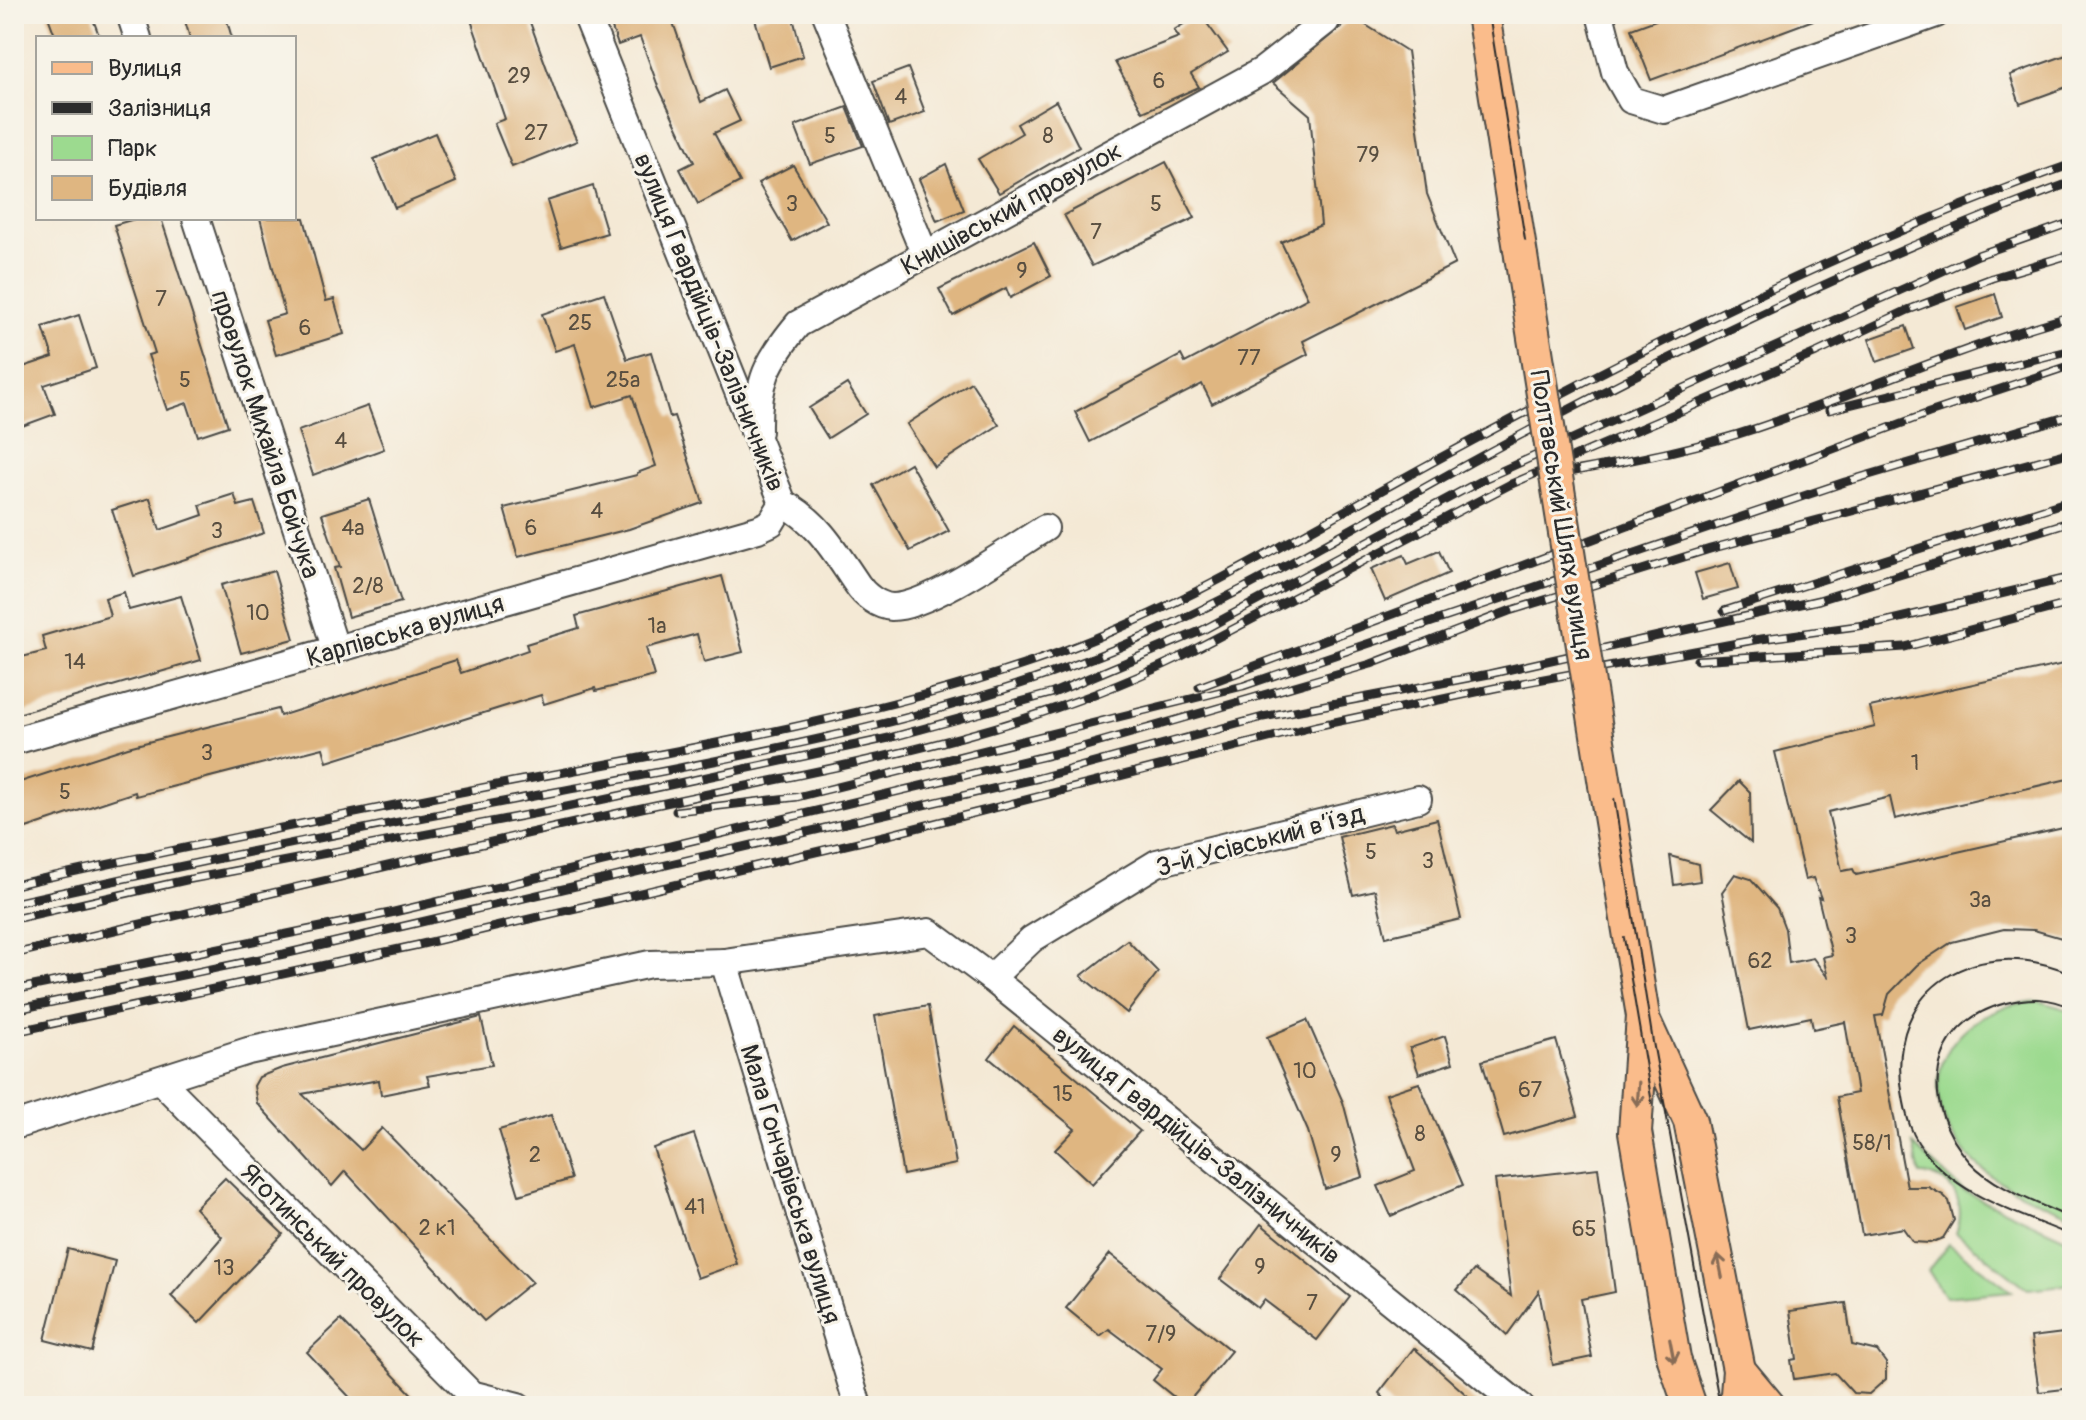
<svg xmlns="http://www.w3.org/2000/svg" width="2086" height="1420" viewBox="0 0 2086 1420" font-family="Pangolin,sans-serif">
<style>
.green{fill:#9cda8f;stroke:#64825d;stroke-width:2}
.building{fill:#dfb681}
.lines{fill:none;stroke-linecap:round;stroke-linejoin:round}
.minor-casing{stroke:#494844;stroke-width:30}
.major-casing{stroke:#494844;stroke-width:36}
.minor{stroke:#fff;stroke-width:26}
.major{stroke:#fabc8b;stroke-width:32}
.tram{stroke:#2b2b2b;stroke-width:2}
.rail-casing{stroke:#2b2b2b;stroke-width:9}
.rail{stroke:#f7f3e8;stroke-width:6;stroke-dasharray:18;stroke-linecap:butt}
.major-bridge-casing{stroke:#494844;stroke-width:36;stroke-linecap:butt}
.major-bridge{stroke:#fabc8b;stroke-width:32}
.oneway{stroke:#886c56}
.labels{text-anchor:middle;stroke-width:6;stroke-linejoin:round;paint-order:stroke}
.number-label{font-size:22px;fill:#584e40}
.street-label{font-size:26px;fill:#2b2b2b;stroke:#f7f3e8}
</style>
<rect width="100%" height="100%" fill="#f7f3e8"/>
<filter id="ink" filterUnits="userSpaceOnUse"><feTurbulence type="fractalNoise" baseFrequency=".0125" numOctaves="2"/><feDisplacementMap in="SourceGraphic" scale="16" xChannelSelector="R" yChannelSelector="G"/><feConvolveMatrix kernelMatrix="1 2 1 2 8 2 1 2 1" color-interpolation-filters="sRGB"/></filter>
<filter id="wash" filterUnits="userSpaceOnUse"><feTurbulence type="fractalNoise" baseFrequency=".006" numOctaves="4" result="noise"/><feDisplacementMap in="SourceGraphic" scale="32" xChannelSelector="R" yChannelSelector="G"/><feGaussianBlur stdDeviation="1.8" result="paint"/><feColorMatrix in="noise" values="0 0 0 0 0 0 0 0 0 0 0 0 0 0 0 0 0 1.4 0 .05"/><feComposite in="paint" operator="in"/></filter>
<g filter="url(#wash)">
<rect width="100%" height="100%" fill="#f4e9d5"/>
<!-- green -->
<g class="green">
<path d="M2039,1001L2072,1011V1215C2040,1202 2000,1187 1975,1163C1902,1093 1945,1007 2039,1001Z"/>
<path d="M1913,1145L1963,1191L2072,1241V1284L2028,1289L1956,1233C1967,1204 1953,1175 1920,1175Z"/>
<path d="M1949,1244L2012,1291L1945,1297L1928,1270Z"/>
</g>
<g id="blocks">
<!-- building -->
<g class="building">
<path d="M47,14H91L100,38H56Z"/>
<path d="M183,14H225L232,38H190Z"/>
<path d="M469,14H527L558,99L577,141L512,167L494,123L505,119Z"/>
<path d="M607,14H670L701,102L725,90L740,121L714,133L740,182L698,204L680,169L694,162L658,86L640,37L618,45Z"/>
<path d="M772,14H792L803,56L769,67L755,19Z"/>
<path d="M1200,14L1228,52L1191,74L1199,87L1143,112L1115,62L1179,37L1174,30Z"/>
<path d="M1672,14H1824V16L1651,80L1631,29Z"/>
<path d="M1353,17L1407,51L1427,194L1455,264L1303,341L1308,354L1212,404L1202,384L1090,442L1075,412L1181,355L1185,363L1308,298L1281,242L1321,225L1310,115L1273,83Z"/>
<path d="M2072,53V85L2020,104L2010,75Z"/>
<path d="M908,68L925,112L889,125L873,81Z"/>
<path d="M1056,101L1079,147L999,193L978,159L1022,133L1017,124Z"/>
<path d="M847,107L863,146L810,164L795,126Z"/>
<path d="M435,133L456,182L395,208L374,159Z"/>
<path d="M1166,162L1195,218L1092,266L1064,215Z"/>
<path d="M946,164L964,210L937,221L919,179Z"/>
<path d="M793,165L827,222L792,241L758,183Z"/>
<path d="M593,186L607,233L561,247L547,201Z"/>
<path d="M138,218H161L228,426L198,436L187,403L167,410L148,355L155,353L114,225Z"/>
<path d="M260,218H304L326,301L334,299L344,334L276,355L265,320L285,314Z"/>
<path d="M1034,242L1051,276L1010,298L1006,288L953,316L939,289Z"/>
<path d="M604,293L627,359L651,352L670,417L674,416L703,503L629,529L518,557L504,508L637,475V473L656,466L632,395L594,407L575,344L555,351L542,314Z"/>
<path d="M1995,294L2002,317L1965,330L1957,307Z"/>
<path d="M79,315L96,368L44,385L55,414L14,429V370L53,357L43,327Z"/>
<path d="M1906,326L1914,349L1877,362L1869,339Z"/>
<path d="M971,382L999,425L934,467L907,424Z"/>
<path d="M847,384L866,414L828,438L809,408Z"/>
<path d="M368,406L384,449L313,475L298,431Z"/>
<path d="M910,463L949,531L910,551L873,485Z"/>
<path d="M234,494L238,506L254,502L264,533L134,576L112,510L150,498L160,530L203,515L200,505Z"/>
<path d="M369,499L401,602L348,617L334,568L340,567L322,514Z"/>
<path d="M1439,551L1449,573L1385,601L1371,569L1404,555L1408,564Z"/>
<path d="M1730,563L1738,589L1703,599L1695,573Z"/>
<path d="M274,571L294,639L241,653L221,585Z"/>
<path d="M722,576L743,652L704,662L697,634L646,648L654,676L596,691L595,688L544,704L541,695L327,762L323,748L136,796L135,792L14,832V784L128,747L278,709L280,716L456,660L461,673L528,650L526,644L579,628L576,616Z"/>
<path d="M124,592L129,610L181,596L201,660L14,715V659L46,651L42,636L110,616L105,598Z"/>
<path d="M2072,662V778L1895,819L1890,797L1828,812L1842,871L1853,869L1856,875L2072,826V941L2034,930L2004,929L1952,942L1917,965L1889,994L1883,1015L1875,1016L1907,1187H1928L1943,1195L1949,1201L1954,1220L1943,1238L1930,1243L1913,1242L1903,1228L1862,1235L1837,1097L1857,1093L1845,1022L1813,1029L1811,1017L1749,1030L1722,892L1735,874L1751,879L1777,908L1785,929L1789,963L1813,958L1828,978L1823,957L1832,955L1818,897L1821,898L1813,878L1805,880L1775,752L1875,727L1870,707Z"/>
<path d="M1739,781L1750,792L1751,843L1711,810Z"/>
<path d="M1437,819L1461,919L1386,937L1375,890L1353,895L1339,837L1392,824L1394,830Z"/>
<path d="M1670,856L1698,864L1700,881L1674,885Z"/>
<path d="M1127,940L1158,972L1127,1013L1081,976Z"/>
<path d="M928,1006L956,1164L903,1175L875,1016Z"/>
<path d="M481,1017L492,1065L427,1076L430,1085L381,1095L379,1080L302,1094L361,1150L382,1128L532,1282L484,1321L345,1171L332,1186L257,1103L254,1086L259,1077L282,1068Z"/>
<path d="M1307,1020L1343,1102L1363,1177L1325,1189L1308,1131L1267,1037Z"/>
<path d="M1014,1026L1140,1131L1092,1184L1055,1150L1075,1129L989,1058Z"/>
<path d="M1445,1036L1453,1063L1419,1074L1410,1048Z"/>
<path d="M1556,1040L1578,1116L1504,1137L1482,1061Z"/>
<path d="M1419,1083L1463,1185L1391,1216L1378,1186L1415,1171L1386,1094Z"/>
<path d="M551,1115L571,1179L519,1195L499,1130Z"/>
<path d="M694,1134L737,1264L697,1278L653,1148Z"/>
<path d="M1598,1168L1615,1292L1581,1299L1592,1357L1553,1365L1539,1291L1507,1335L1457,1290L1474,1270L1511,1296L1495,1180Z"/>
<path d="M225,1178L283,1234L199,1323L171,1296L222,1237L195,1208Z"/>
<path d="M1261,1224L1350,1297L1317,1340L1264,1300L1258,1308L1220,1279Z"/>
<path d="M68,1249L115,1261L92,1352L45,1340Z"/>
<path d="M1110,1254L1231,1351L1185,1406L1153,1380L1162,1369L1109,1329L1100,1336L1066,1308Z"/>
<path d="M1846,1303L1852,1345L1877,1351L1886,1363V1379L1869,1394L1853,1393L1835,1373L1794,1379L1791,1360L1797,1359L1790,1311Z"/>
<path d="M341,1320L423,1406H358L307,1352Z"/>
<path d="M2072,1332V1388L2039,1392L2031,1337Z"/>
<path d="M1414,1348L1479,1406H1391L1379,1393Z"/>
</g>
</g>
</g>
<g filter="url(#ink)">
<use href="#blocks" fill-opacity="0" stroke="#494844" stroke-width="2"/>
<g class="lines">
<defs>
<g id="minor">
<path d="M130,14L138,38"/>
<path d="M586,14L783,503C818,521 835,552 857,584C864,595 878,606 892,607C929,607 1011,549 1045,528"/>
<path d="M826,14L925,255"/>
<path d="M1600,14L1615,72L1631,100L1664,110L1936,14"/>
<path d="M196,218L336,650"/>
<path d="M758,431C757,382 767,361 798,324L1262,71L1326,21L1329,14"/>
<path d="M14,741L758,529L771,523L783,503"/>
<path d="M724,962L858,1406"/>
<path d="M991,978L1032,939L1157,863L1418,799"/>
<path d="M161,1081L471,1394L518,1406"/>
<path d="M14,1126L248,1051L650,964L724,962L929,932L991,978L1520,1406"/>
</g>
<g id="major">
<path d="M1483,14L1521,256"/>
<path d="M1605,785L1643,1016L1635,1132L1674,1359L1690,1406"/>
<path d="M1645,1023L1690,1121L1739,1370L1736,1406"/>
<path d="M1739,1370L1769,1406"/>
</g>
</defs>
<!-- minor casing -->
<use href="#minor" class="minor-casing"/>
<!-- major casing -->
<use href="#major" class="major-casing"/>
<!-- minor -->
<use href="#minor" class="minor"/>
<!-- major -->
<use href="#major" class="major"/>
<!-- tram -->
<g class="tram">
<path d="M1489,14L1653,1042L1720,1406"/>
<path d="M1624,938L1652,1103"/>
<path d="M2072,974C1980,933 1886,984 1902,1091C1906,1117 1911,1137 1929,1157C1965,1199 2023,1215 2072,1236"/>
<path d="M2072,1008C2050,997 2030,997 2006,1003C1926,1023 1919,1106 1970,1162C1995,1189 2039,1203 2072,1219"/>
</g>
<defs>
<g id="rail">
<path d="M1829,410L2072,350"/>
<path d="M1544,477C1615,463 1689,451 1757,428C1863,392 1964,345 2072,316"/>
<path d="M1724,611L2072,500"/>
<path d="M1697,660L1905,647L2072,603"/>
<path d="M1199,687L1929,413L2072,365"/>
<path d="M676,811L797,797L1243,686L1845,482L2072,415"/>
<path d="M14,885C183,847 352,813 522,780C694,748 872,717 1038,660C1178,612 1312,527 1442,457C1646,347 1854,241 2072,164"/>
<path d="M14,903C194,862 374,826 555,792C737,757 927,724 1100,655C1236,601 1363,520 1491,451C1680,349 1871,257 2072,182"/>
<path d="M14,919L186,880L548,811L889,738L1053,693L1203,630L1486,478L1978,255L2072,222"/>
<path d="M14,954C222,905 429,855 637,809C820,769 1007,741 1176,659L1509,485L1816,353L1908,310L1992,278L2072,254"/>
<path d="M14,990L390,913L1079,748L1371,664L1509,611L1710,549L2072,452"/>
<path d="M14,1010L284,954L1039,778L1263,717L1489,674L1819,600L2072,521"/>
<path d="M14,1032L418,945L888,835L1316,726L1495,688L1754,640L1879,623L2072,577"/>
</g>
</defs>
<!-- rail casing -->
<use href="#rail" class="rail-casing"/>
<!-- rail -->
<use href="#rail" class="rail"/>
<defs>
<path id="major-bridge" d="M1521,256L1605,785"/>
</defs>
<!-- major-bridge casing -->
<use href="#major-bridge" class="major-bridge-casing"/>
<!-- major-bridge -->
<use href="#major-bridge" class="major-bridge"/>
</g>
<!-- one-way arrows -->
<defs><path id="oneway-shaft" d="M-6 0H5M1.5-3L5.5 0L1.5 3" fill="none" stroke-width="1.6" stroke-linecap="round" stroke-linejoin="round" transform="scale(2)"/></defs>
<g class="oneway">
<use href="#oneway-shaft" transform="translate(1638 1094) rotate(94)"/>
<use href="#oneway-shaft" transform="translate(1720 1266) rotate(-101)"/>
<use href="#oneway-shaft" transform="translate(1672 1351) rotate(79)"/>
</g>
</g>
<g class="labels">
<!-- number labels -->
<g class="number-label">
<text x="519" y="83">29</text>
<text x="1159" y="88">6</text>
<text x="901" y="104">4</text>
<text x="536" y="140">27</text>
<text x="830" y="143">5</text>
<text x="1048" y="143">8</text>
<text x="1368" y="162">79</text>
<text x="792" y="211">3</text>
<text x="1156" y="211">5</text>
<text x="1096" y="239">7</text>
<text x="1022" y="278">9</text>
<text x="161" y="306">7</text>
<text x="580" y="330">25</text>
<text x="305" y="335">6</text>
<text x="1249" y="365">77</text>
<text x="185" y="387">5</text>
<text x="623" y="387">25а</text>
<text x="341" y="448">4</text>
<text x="597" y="518">4</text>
<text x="353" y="535">4а</text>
<text x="531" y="535">6</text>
<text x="217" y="538">3</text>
<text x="368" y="593">2/8</text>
<text x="258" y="620">10</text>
<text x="657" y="633">1а</text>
<text x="75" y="669">14</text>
<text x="207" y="760">3</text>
<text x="1915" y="770">1</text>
<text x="65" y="799">5</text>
<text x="1371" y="859">5</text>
<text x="1428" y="868">3</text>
<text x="1980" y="907">3а</text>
<text x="1851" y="943">3</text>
<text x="1760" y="968">62</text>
<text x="1305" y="1078">10</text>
<text x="1530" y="1097">67</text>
<text x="1063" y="1101">15</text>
<text x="1420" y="1141">8</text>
<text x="1872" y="1150">58/1</text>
<text x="535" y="1162">2</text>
<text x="1336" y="1162">9</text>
<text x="695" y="1214">41</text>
<text x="437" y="1235">2 к1</text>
<text x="1584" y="1236">65</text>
<text x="1260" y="1274">9</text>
<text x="224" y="1275">13</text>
<text x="1312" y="1310">7</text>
<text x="1161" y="1341">7/9</text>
</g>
<!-- street labels -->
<g class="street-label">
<text transform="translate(1011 208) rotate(-29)" y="9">Книшівський провулок</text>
<text transform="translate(710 322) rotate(68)" y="9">вулиця Гвардійців-Залізничників</text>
<text transform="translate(266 434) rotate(72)" y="9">провулок Михайла Бойчука</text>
<text transform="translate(1562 515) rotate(81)" y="9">Полтавський Шлях вулиця</text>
<text transform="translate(405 630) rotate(-16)" y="9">Карпівська вулиця</text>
<text transform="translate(1260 840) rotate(-15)" y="9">3-й Усівський в’їзд</text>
<text transform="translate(1197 1145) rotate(39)" y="9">вулиця Гвардійців-Залізничників</text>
<text transform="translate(791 1184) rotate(73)" y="9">Мала Гончарівська вулиця</text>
<text transform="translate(333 1255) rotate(45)" y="9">Яготинський провулок</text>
</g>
</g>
<!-- margin -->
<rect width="2086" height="1420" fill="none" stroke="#f7f3e8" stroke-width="48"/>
<!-- legend -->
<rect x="36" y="36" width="260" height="184" fill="#f7f3e8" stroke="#a5a39c" stroke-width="2"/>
<rect x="52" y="62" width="40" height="12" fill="#fabc8b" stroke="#a5a39c" stroke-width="2"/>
<text x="108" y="76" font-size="24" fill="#2b2b2b">Вулиця</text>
<rect x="52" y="102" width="40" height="12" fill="#2b2b2b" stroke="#a5a39c" stroke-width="2"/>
<text x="108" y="116" font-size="24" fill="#2b2b2b">Залізниця</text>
<rect x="52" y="136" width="40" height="24" fill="#9cda8f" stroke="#a5a39c" stroke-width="2"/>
<text x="108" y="156" font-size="24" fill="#2b2b2b">Парк</text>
<rect x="52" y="176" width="40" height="24" fill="#dfb681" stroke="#a5a39c" stroke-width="2"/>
<text x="108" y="196" font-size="24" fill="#2b2b2b">Будівля</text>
</svg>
